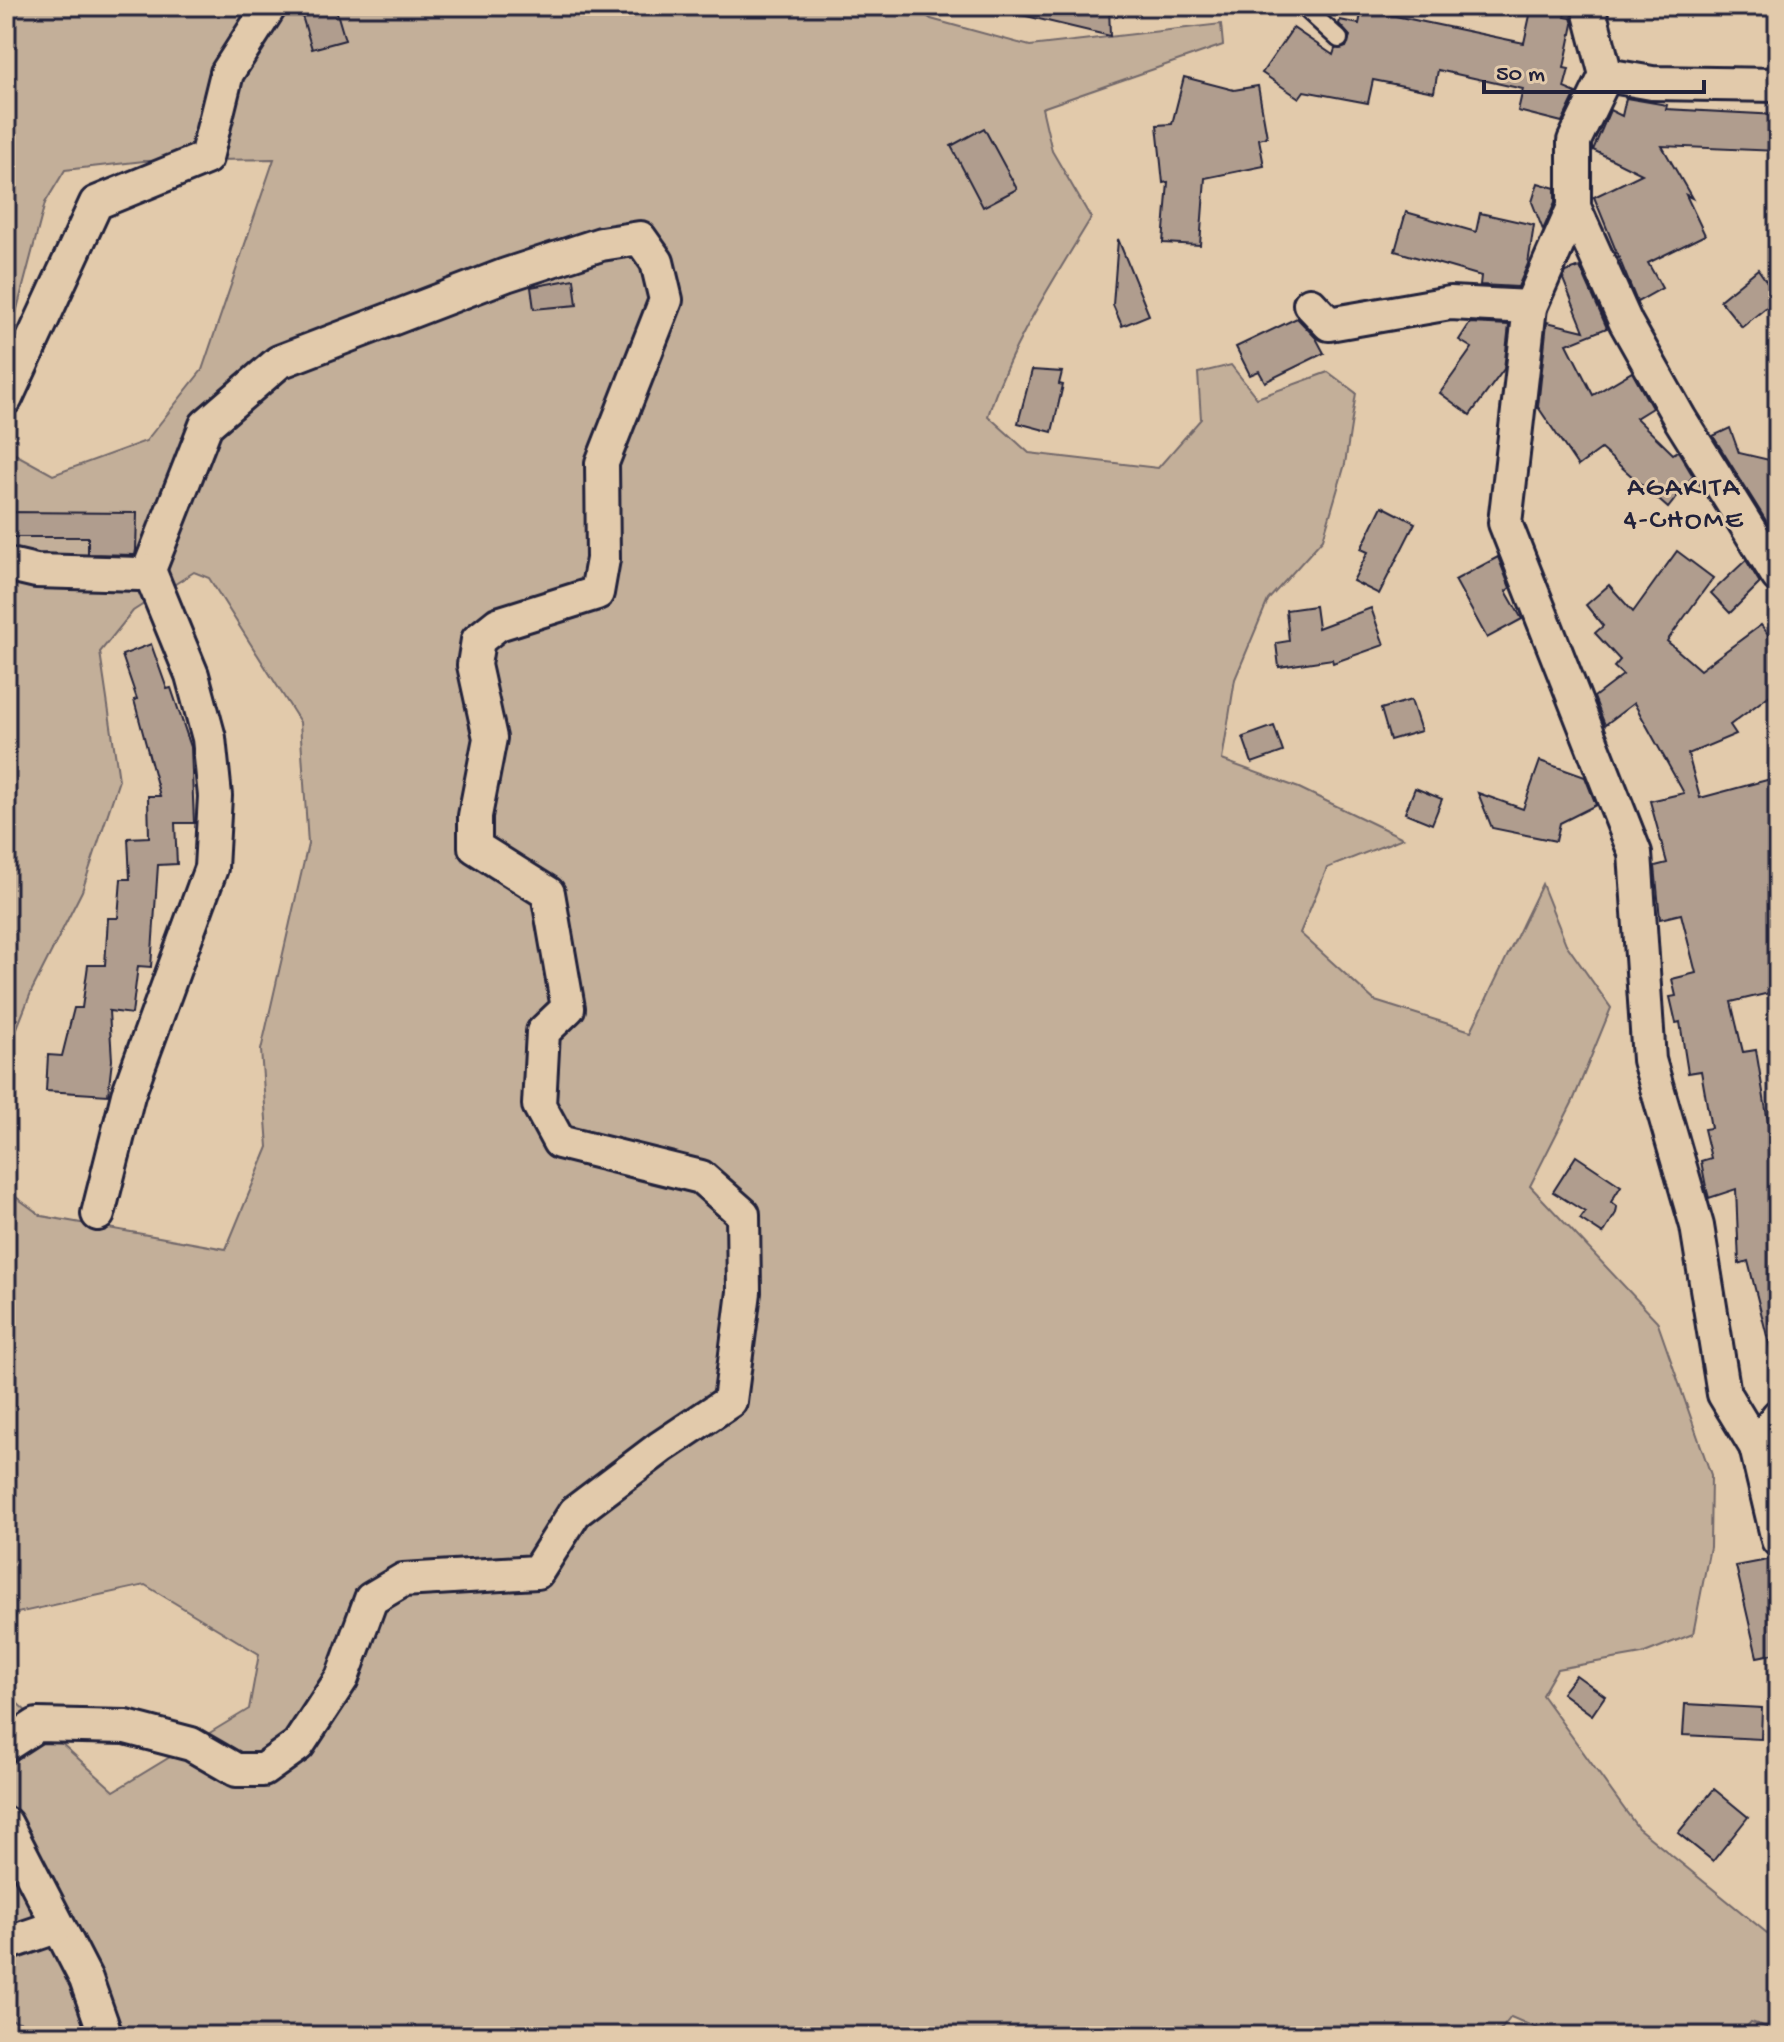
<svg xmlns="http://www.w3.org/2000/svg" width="1784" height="2042" viewBox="0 0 1784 2042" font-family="'Gochi Hand',sans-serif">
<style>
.green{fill:#c3af99;stroke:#72686a;stroke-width:2}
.building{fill:#b09d8e;stroke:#22223b;stroke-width:2}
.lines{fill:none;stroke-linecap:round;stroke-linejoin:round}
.service-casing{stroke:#22223b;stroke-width:22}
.minor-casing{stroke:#22223b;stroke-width:38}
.service{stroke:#e2caab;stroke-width:16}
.minor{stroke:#e2caab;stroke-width:32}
.labels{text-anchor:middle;stroke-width:6;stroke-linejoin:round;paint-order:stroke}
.neighbourhood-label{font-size:28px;letter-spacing:2px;fill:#22223b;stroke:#e2caab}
</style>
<rect width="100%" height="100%" fill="#e2caab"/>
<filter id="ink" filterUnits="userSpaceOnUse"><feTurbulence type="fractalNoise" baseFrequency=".0125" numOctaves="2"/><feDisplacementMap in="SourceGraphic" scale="16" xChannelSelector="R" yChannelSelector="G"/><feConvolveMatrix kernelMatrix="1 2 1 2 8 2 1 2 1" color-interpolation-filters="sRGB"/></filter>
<g filter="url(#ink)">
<!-- green -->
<path class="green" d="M6,6H913L931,19L1030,46L1221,24L1223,45L1042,108L1052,151L1091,218C1053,281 1010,346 988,416L1029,453L1158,468L1201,419L1198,373L1231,365L1257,398L1328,372L1356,393L1345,464L1323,539L1268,600L1235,679L1222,760L1299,788L1403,838L1327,868L1300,933L1375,1001L1471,1031L1542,884L1566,944L1611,1008L1573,1101L1530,1186L1657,1321L1711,1475L1710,1547L1693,1634L1642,1654L1557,1669L1542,1695L1638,1828L1778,1942V2031L1751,2022L1738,2036H1555L1511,2017L1496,2036H25L30,2025L6,2018V1693L114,1791L249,1709L259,1654L145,1585L17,1613L6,1643V1190L42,1216L226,1249L268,1147L261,1050L308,844L300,722L209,578L194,572L133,611L100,652L119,780L82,891L32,990L6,1056V449L53,475L146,441L202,370L274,159L144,161L65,170L45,203L6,351Z"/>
<!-- building -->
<g class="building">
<path d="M299,6H335L345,40L312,49Z"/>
<path d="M1023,6H1109L1110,36L1022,15Z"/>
<path d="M1532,6H1568L1565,17L1571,18L1573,24L1564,68L1569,69L1564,88L1576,93L1562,122L1518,111L1523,89L1438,70L1434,92L1373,80L1368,103L1304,91L1299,98L1262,73L1293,28L1333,55L1335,49L1346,47L1350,36L1339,24L1340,20L1359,24L1362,9L1524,43Z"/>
<path d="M1184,77L1234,90L1258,86L1267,137L1259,139L1264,166L1205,178L1200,245L1163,243L1168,182L1163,183L1157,125L1172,124Z"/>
<path d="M1626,98L1667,105L1666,109L1778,115V151L1662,146L1692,198L1686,195L1705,235L1648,263L1662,288L1637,302L1594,197L1642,174L1593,150L1610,110L1622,116Z"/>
<path d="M984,128L1017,189L983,207L951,146Z"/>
<path d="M1538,183L1555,188V203L1543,230L1532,202Z"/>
<path d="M1406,212L1476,232L1480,213L1534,225L1528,264L1518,287L1480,285L1481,276L1395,251Z"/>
<path d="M1118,239L1149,315L1122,326L1113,305Z"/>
<path d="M1580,267L1607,328L1567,344L1593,395L1632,372L1652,408L1636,418L1673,454L1678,451L1693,476L1668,508L1601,449L1578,466L1538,407L1547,322L1584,331L1563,279L1566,272Z"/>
<path d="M1758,269L1778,298L1742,327L1720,300Z"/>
<path d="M574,279L577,305L534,309L531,287Z"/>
<path d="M1297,318L1316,338L1324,353L1265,382L1259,371L1250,375L1236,347Z"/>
<path d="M1470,323L1509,325L1504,369L1470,415L1440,393L1472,348L1459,340Z"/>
<path d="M1032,370L1062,372L1059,384L1063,385L1052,432L1018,423Z"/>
<path d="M1730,428L1739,453L1778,462V532L1775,535L1713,436Z"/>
<path d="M1382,506L1415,523L1379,594L1353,581L1368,552L1361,549Z"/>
<path d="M6,512L137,513L136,550L135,555L88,554V537H6Z"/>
<path d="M1677,551L1713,578L1667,641L1700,670L1761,625L1778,647V689L1730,725L1736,734L1688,754L1700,798L1778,777V991L1731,1002L1743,1052L1756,1050L1769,1128H1774L1778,1151V1168L1773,1169L1778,1347L1770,1348L1748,1261L1739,1264L1736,1189L1709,1198L1706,1187L1701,1161L1711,1158L1704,1129L1711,1128L1701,1071L1688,1073L1680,1022L1676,1023L1670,997L1676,996L1672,979L1696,973L1681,914L1660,919L1655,866L1667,863L1650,801L1684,793L1634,703L1605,725L1594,697L1623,675L1614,667L1620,660L1595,633L1603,626L1586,605L1609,585L1633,612Z"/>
<path d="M1498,557L1510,588L1506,591L1522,619L1487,638L1455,580Z"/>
<path d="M1746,560L1760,583L1730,613L1711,593Z"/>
<path d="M1315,606L1318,628L1371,608L1384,645L1333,663L1332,659L1279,667L1276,643L1289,641L1286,610Z"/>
<path d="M151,644L167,689L171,688L191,747L194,823H175L177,864L158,865L151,967L138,966L132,1014L109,1011L112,1060L108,1095L46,1091L48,1055L62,1056L74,1008H82L88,965H105L108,918H118L121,879H130L128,838L149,837L148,796H160L134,700L137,699L122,655Z"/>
<path d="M1411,700L1421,731L1390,740L1381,709Z"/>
<path d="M1274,726L1283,752L1252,763L1243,737Z"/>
<path d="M1540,761L1585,777L1596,805L1560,823L1556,841L1492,828L1478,793L1523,809Z"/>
<path d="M1415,788L1442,799L1432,824L1405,813Z"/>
<path d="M1576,1156L1621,1186L1611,1202L1617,1207L1616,1213L1603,1234L1580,1219L1585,1212L1553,1192Z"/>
<path d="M1773,1559L1778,1586V1653L1757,1657L1736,1566Z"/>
<path d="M1576,1675L1605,1696L1592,1715L1562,1693Z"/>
<path d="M1685,1704L1762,1708L1761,1739L1683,1735Z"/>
<path d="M1714,1789L1748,1817L1713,1861L1678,1833Z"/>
</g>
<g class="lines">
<defs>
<path id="service" d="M1303,6L1339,39"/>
<g id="minor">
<path d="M1588,6L1606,75L1574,141V207L1530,307L1505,523L1635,853L1649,1060L1697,1226L1724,1394L1756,1447L1778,1540"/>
<path d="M1606,75L1652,83L1778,85"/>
<path d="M1574,207L1626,323L1680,419L1778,576"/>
<path d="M1310,304L1329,324L1450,303L1530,307"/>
<path d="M6,398L96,203L206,158L227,73L270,6"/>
<path d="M6,564L36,571L139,574L149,570L206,425L279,362L506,275L601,244L640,238L657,262L666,300L602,463L603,559L597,593L498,624L478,640L474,665L490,738L475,816V847L548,893L568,1008L543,1032L539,1105L559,1142L701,1177L743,1214L744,1292L730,1401L661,1447L575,1512L537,1572L403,1580L371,1599L342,1678L298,1745L263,1770H236L191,1744L126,1727L37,1725L6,1745"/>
<path d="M98,1214L128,1095L211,868L215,796L209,738L192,675L149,570"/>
<path d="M1756,1447L1778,1416"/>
<path d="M6,1824L86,1979L106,2036"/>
<path d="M6,1944L56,1927"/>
</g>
</defs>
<!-- service casing -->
<use href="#service" class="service-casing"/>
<!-- minor casing -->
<use href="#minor" class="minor-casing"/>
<!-- service -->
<use href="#service" class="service"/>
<!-- minor -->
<use href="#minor" class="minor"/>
</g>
</g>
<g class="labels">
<!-- neighbourhood labels -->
<g class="neighbourhood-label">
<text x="1684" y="495">AGAKITA<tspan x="1684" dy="32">4-CHOME</tspan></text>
</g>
</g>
<!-- margin -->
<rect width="1784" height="2042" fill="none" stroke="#e2caab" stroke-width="32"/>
<rect x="16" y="16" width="1752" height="2010" fill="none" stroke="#22223b" stroke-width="3" filter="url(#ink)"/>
<!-- scale -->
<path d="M1484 80v12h220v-12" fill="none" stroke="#22223b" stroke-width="4"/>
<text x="1496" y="80" font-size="24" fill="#22223b" stroke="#e2caab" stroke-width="6" paint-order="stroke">50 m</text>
</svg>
